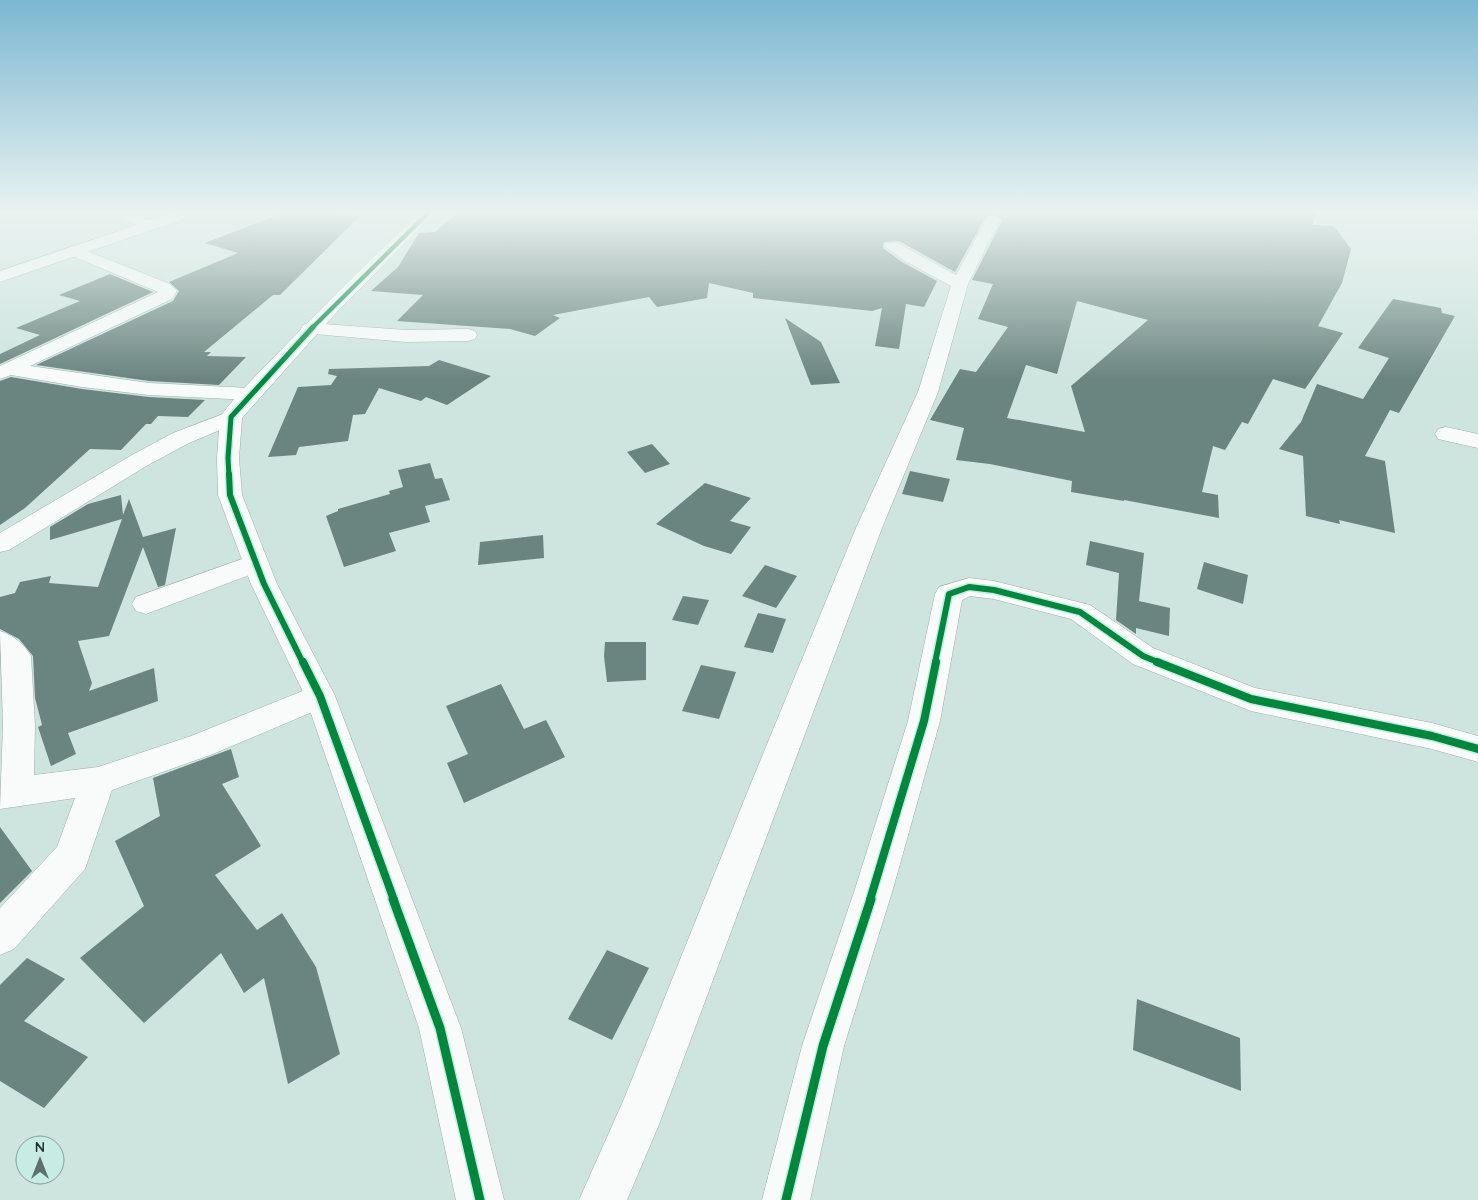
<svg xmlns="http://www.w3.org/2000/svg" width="1478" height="1200" viewBox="0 0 1478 1200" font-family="Quicksand,sans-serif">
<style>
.building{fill:#6a847f;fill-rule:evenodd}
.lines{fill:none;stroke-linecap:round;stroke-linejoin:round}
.minor-casing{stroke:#9eafab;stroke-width:1}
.tertiary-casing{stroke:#9eafab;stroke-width:1}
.primary-casing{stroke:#9eafab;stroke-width:1}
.minor{fill:#f8fbfa;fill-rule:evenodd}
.tertiary{fill:#f8fbfa;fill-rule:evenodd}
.primary{fill:#f8fbfa;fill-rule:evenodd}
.cycleway-far4-casing{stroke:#c6ece3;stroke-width:5.5}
.cycleway-far3-casing{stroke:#c6ece3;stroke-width:8}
.cycleway-far2-casing{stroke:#c6ece3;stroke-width:9}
.cycleway-far1-casing{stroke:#c6ece3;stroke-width:11}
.cycleway-casing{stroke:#c6ece3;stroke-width:12}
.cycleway-far4{stroke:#00873e;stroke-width:4}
.cycleway-far3{stroke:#00873e;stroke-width:5}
.cycleway-far2{stroke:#00873e;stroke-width:6}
.cycleway-far1{stroke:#00873e;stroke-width:8}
.cycleway{stroke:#00873e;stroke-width:9}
</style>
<rect width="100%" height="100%" fill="#cee4de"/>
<!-- building -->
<g class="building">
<path d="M288,211H344L335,215L360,216L280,295H273L204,352H211L207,356L246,357L219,385L149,381L36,365L173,301L179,291L169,282L238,253L205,243Z"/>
<path d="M465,211H1318L1312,225L1334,226L1351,249L1342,283L1318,326L1343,333L1305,389L1273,379L1248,424L1242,422L1225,450L1213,446L1202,492L1218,495L1219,518L1124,500V501L1071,492L1072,481L990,464L956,460L964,428L930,420L960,369L976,372L1008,327L978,319L993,284L972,280L1002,221L998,215L986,216L955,272L899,241L884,242L883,248L902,262L937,281L924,307L906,304L899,349L875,346L882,308L872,311L753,298V293L709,283L707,298L657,307L649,297L553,315L560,318L535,336L510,329L397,321L423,295L371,291L398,267L419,233L435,232L457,213L462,214ZM1077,301L1148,320L1071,386L1085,432L1007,418L1026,365L1057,374Z"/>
<path d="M110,274L153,292L0,364V354L40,335L16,328L80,301L59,295Z"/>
<path d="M1393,299L1441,308L1442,313L1455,316L1399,413L1390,410L1365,456L1385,461L1395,533L1339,520L1340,524L1306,516L1303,456L1279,449L1301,422L1317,384L1363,399L1389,358L1358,348Z"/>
<path d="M785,318L821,342L840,383L811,385Z"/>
<path d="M439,360L491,376L447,405L426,397L421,401L379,388L365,414L353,415L348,441L299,447L296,455L268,457L298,387L331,385L337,376L328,374L329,369L429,366Z"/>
<path d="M11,377L82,389L149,397L205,400L188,417L158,416L151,424H146L121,450L90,449L25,508L0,525V381Z"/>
<path d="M652,444L670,464L645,473L627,452Z"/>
<path d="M430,463L435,479L442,478L450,500L425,506L430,522L389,533L396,551L344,567L326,516L338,511V509L390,494L389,491L403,487L398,470Z"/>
<path d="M910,471L950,479L943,502L902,494Z"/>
<path d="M705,483L751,498L730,521L751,527L731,554L704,546L656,524Z"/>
<path d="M121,495L123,515L129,499L143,537L176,528L165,585L158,587L143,547L109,636L78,641L92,683L89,691L154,668L158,701L68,733L76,754L51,766L38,727L42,725L35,698L33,656L19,639L0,629V597L15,593L20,582L51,576L49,583L98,587L122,519L50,540V527L88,504Z"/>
<path d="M543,535L544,558L478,565L480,542Z"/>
<path d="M1090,541L1144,553L1139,601L1170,608L1169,636L1136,628V634L1116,620L1119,573L1086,565Z"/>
<path d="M1204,562L1248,575L1243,604L1197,589Z"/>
<path d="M765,565L797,576L776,608L742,596Z"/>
<path d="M683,596L709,600L698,625L672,620Z"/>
<path d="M758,613L786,619L773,653L744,647Z"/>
<path d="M605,642H646V680L607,682L604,656Z"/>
<path d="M701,665L736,672L719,719L682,711Z"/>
<path d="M501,684L524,729L546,720L565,757L464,803L447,763L468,754L446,706Z"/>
<path d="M231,749L239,777L222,784L261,846L215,875L257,930L282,913L316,967L340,1054L288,1084L264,978L244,993L221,953L144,1023L80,958L144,906L115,841L160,816L153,778Z"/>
<path d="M0,827L32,871L0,903Z"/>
<path d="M607,950L649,968L612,1040L568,1019Z"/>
<path d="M27,958L65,979L24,1021L88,1057L44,1108L0,1081V985Z"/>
<path d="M1137,999L1240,1038L1241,1091L1133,1050Z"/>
</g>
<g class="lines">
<defs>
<g id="minor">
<path d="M112,211H131L155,223L158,226L155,229H145L114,214Z"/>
<path d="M993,216L998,217L1000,220L968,284L938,392L882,528L658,1127L627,1200H579L624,1099L747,793L856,528L918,392L951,286L903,260L884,246L886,243H898L956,275L986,220L988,217Z"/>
<path d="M74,246L170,284L177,291L172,299L30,366L149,383L250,388L257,390L260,394L257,398L250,400L149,395L82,387L11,375L0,379V366L158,292L68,254L66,251L68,248Z"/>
<path d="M310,323L406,330L468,329L475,331L477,335L475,339L468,341L406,342L303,333L301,329L303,325Z"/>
<path d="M231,411L239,412L242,417L239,422L189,443L148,465L9,550L0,552V533L132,455L173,433Z"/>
<path d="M1446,427L1478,434V448L1438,439L1435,434L1438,429Z"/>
<path d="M256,554L265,557L269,563L265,569L146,614L136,611L132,604L136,597Z"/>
<path d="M969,578L994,581L1090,605L1153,648L1255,688L1432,723L1478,736V762L1432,749L1251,711L1133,664L1071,619L994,599L970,596L962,600L940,721L893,889L844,1046L810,1200H762L802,1046L855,889L908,721L935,594L939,587Z"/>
<path d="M0,631C13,635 24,644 31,656L35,725L34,775L98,767L191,736L320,684L331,688L335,696L331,704L213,754L112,790L85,869L14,949L0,955V908L57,847L75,798L0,809L3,725Z"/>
</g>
<path id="tertiary" d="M421,211H437L335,314L242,418L239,458L242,495L277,584L335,696L461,1028L504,1200H456L419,1028L305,696L251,584L218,495L217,458L220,417C238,392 261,371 282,349C327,302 374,256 421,211Z"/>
<path id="primary" d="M178,211H200L198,214L0,282V271Z"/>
</defs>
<!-- minor casing -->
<use href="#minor" class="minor-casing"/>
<!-- tertiary casing -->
<use href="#tertiary" class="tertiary-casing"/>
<!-- primary casing -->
<use href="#primary" class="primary-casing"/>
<!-- minor -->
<use href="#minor" class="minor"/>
<!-- tertiary -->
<use href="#tertiary" class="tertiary"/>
<!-- primary -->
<use href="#primary" class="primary"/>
<defs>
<path id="cycleway-far4" d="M312,328L430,211"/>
<path id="cycleway-far3" d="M229,476L228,458L231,417L313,327"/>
<g id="cycleway-far2">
<path d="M229,474L230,495L264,584L303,663"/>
<path d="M935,663L949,594L969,587L994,590L1080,612L1143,656L1160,663"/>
</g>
<g id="cycleway-far1">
<path d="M303,662L320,696L394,900"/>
<path d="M1157,662L1251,699L1432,736L1478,749"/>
<path d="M870,900L924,721L936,662"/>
</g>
<g id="cycleway">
<path d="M393,899L440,1028L480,1200"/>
<path d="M786,1200L823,1046L871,899"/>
</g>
</defs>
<!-- cycleway-far4 casing -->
<use href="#cycleway-far4" class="cycleway-far4-casing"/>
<!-- cycleway-far3 casing -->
<use href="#cycleway-far3" class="cycleway-far3-casing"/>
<!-- cycleway-far2 casing -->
<use href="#cycleway-far2" class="cycleway-far2-casing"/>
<!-- cycleway-far1 casing -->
<use href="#cycleway-far1" class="cycleway-far1-casing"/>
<!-- cycleway casing -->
<use href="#cycleway" class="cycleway-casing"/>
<!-- cycleway-far4 -->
<use href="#cycleway-far4" class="cycleway-far4"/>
<!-- cycleway-far3 -->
<use href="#cycleway-far3" class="cycleway-far3"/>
<!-- cycleway-far2 -->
<use href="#cycleway-far2" class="cycleway-far2"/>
<!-- cycleway-far1 -->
<use href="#cycleway-far1" class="cycleway-far1"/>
<!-- cycleway -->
<use href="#cycleway" class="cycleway"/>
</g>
<!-- sky -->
<linearGradient id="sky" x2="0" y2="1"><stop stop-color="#7cb7d2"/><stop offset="0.56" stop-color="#e9f3f0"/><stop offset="1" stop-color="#e9f3f0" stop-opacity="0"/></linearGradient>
<rect width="1478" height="379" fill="url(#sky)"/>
<!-- north arrow -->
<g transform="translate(40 1160)"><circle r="24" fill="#c6ece3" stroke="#84a19b"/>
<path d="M0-4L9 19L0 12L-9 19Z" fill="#5e706c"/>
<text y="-8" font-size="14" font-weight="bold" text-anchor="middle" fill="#22312e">N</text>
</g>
</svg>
